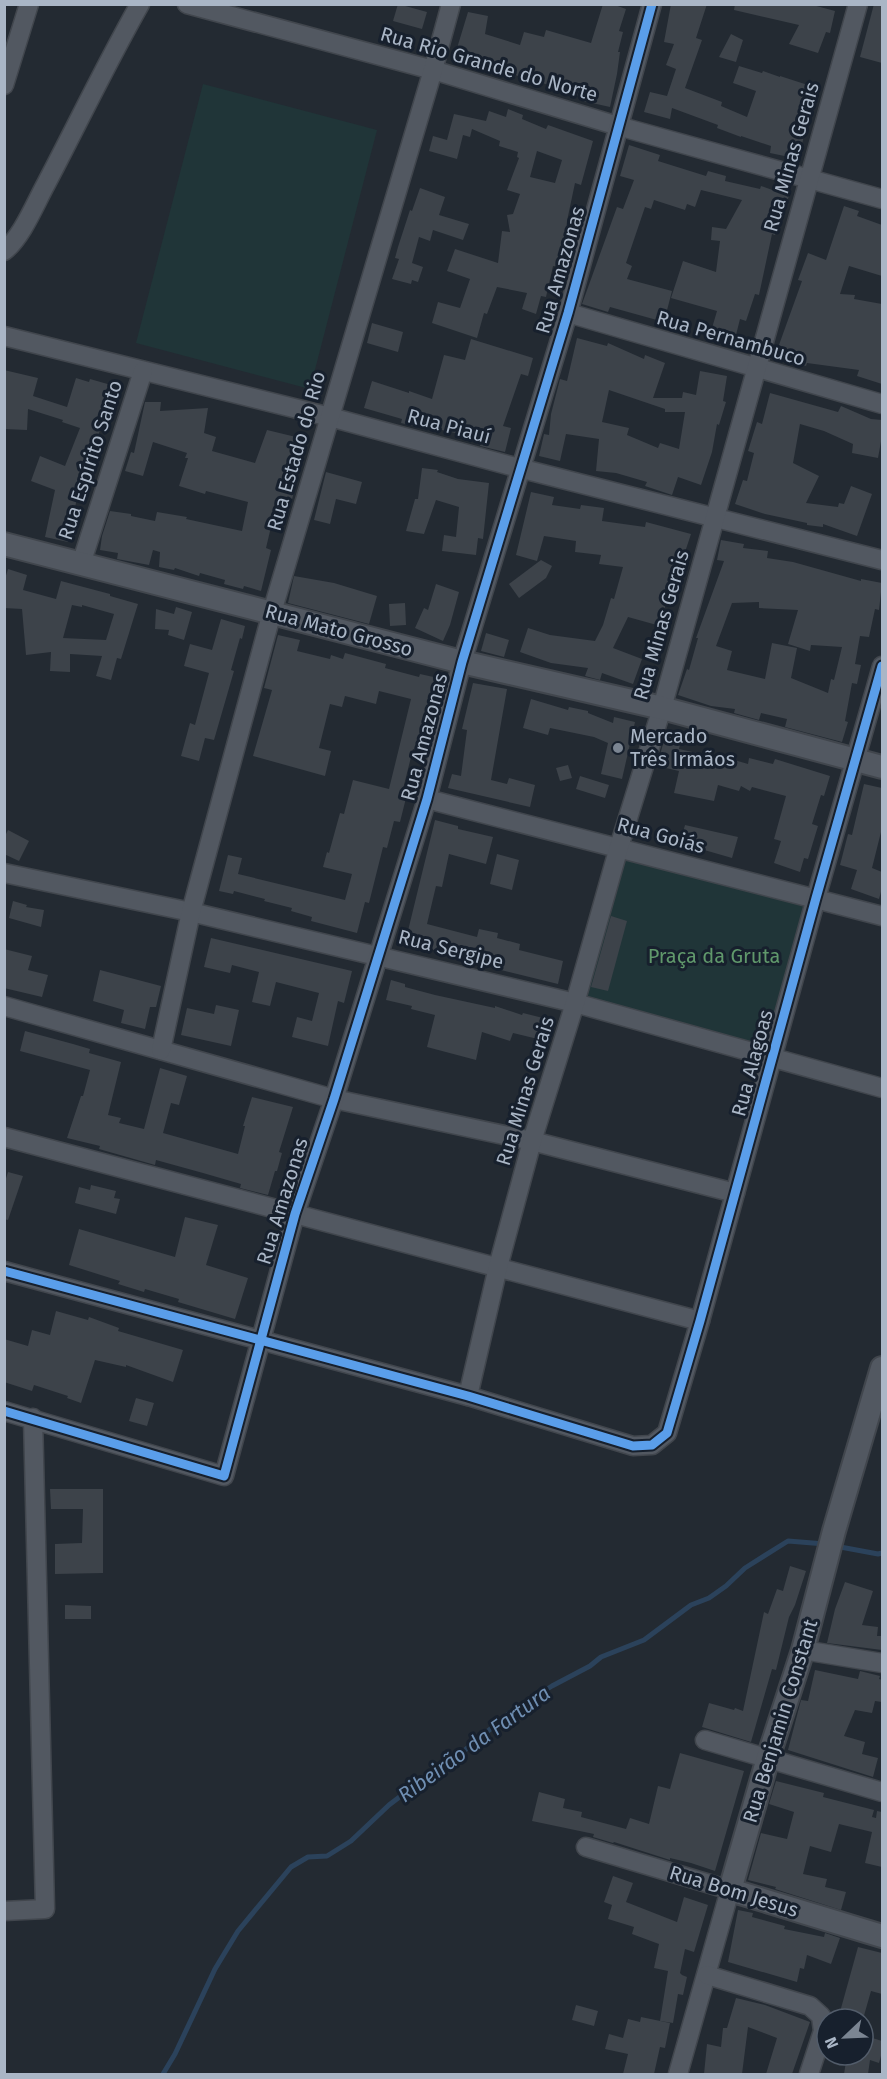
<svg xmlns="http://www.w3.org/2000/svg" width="887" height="2079" viewBox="0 0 887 2079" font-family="'Fira Sans',sans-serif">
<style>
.green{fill:#203538}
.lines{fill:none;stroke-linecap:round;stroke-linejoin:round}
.stream{stroke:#2b425b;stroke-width:5}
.building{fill:#3d434a;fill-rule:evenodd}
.minor-casing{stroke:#41464d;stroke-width:21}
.tertiary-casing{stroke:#41464d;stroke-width:26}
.minor{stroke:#525861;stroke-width:18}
.tertiary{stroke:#525861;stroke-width:22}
.cycleway-casing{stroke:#17202d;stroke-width:13}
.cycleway{stroke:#5a9eea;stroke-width:9}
.poi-dot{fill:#7b8592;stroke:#17202d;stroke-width:2}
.labels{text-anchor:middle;stroke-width:6;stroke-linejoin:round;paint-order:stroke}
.street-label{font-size:20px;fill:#aab6c6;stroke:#17202d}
.poi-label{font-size:20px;fill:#aab6c6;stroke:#17202d;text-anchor:start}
.park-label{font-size:20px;fill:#60986b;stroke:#17202d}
.water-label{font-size:21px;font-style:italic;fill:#6f8eb2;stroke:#17202d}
</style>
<rect width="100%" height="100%" fill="#232a32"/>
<!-- green -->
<g class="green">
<path d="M203,84L377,130L310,389L136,343Z"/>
<path d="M621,856L809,901L770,1052L582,998Z"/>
</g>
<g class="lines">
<!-- stream -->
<g class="stream">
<path d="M835,1546L878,1554L882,1553"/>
<path d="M163,2074L175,2054L215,1969L238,1931L291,1867L308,1857L327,1856L351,1841L389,1805L435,1770L459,1755L512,1711L552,1686L590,1666L601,1657L644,1640L691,1605L709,1598L726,1586L745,1568L788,1541L825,1544"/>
</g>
</g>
<!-- building -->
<g class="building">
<path d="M398,4L427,12L422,29L393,21Z"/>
<path d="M603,4H612L626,9L619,31L623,32L618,52H620L617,74L610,107L583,101L584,98L540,82L454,58L468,12L488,16L485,34L520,45L524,32L544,37L546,30L591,43Z"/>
<path d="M671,4H707L696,38L702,40L685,88L722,102L721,106L747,117L756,91L733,83L739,66L762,73L763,71L780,77V76L814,87L802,120L807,121L799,159L770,153L771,146L741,136V137L717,128L718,125L672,108L670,119L644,112L650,92L667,96L676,69L666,65L674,44L664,42Z"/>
<path d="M735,4H809L835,11L830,33L826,32L818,53L789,44L799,25L734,10Z"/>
<path d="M874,4H882V63L860,57Z"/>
<path d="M731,34L743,40L736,62L719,57Z"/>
<path d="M508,109L523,115L522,119L546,129L548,125L593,141L581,185L575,183L567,221L563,267L553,266L546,297L541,296L536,314L522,309L527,293L497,287L487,314L484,313L477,338L432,323L438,302L460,308L470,279L447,271L455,249L498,263L502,231L510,232L507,215L513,214L520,194L507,190L519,158L517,157L518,152L499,146L500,141L472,129L470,137L463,135L457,159L429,151L433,136L447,140L454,114L486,121L489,111L506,117ZM537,151L562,160L555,183L530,177Z"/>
<path d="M629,145L660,155L658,161L706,176L708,171L726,176L725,181L760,189L761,186L789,196L775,235L772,234L759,295L755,294L746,321L740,319L736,335L712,328L717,311L671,298L683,261L716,272L720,241L711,240L712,227L726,229L742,200L701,190L695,207L687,204L685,210L654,200L651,209L645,207L626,263L632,266L627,279L672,291L664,322L610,307L608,312L582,304L617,207L623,209L634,180L620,176Z"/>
<path d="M420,188L445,197L439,215L469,224L463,240L433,230L430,241L419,237L412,263L423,267L418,282L412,280L411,284L392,279L399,259L395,258L398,247L410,210L412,211Z"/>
<path d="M844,206L859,211L857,216L882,225V276L849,266L840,294L855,295L854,299L882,304V384L857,376L859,370L807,363L806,366L775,356L802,281L798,280L808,253L826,260Z"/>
<path d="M372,323L403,332L398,352L367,343Z"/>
<path d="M577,338L607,346L608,343L644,359L645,355L665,363L653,398H682L683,392L696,395L700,371L727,376L723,401L726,402L719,425L717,424L712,452L701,485L678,477L672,495L645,486L647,482L616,473L596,471L599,439L566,434L560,461L539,456L544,434L549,435L551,414L560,379L567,381ZM609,390L665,409V412H685L679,449L660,443L658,448L627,435L629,428L602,422Z"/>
<path d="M471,339L533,358L528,376L521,374L503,426L511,428L505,452L480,446L482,439L424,426L423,428L401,423L402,419L364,408L372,381L409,393V391L432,399L444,355L465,360Z"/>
<path d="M4,370L38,378L33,396L67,407L76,378L89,382L90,379L111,385L102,419L103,420L101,428L84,471L89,473L82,499L77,498L68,542L45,537L55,490L31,481L40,456L65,466L80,428L62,422L63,420L28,409L27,430L4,429Z"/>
<path d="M770,393L838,412L841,406L871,419L882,420V436L878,458L852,453L853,444L824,431L800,424L793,463L819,476L806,503L838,507L839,503L844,504L851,486L872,494L857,536L823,524V527L807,525V523L765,514L735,504L743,480L747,481L754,453L748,451L757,422L762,424Z"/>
<path d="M145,402H161L160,411L208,408L204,433L216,437L212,451L255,463L267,430L296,437L290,462L297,464L287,490L294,492L288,514L275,510L266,548L271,550L261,591L244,586L243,589L224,584L225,580L200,573L199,576L175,568L174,570L159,567L160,552L153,550L149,565L117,559L118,553L100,550L102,536L110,511L131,514V516L155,521L157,512L187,517L186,519L242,531L248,502L206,491L205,494L179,486L188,458H185L187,453L153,442L143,476L125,471L131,452L134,453Z"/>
<path d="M422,468L438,470L437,472L458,479L489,483L483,539L478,538L476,555L442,551L444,535L456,537L459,507L436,500L424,534L406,531L415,499H418Z"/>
<path d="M326,472L362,482L356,504L336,499L330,524L314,520Z"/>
<path d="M531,492L554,497L552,505L580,509L581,505L604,508L602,521L645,527L646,522L691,534L677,576L673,575L664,611L668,612L664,627L628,617L613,648L642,659L633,684L602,673L600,680L585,676L588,668L551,663L520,652L528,628L550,635L595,641L603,625L611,598L614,599L623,567L599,564L601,555L575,552L576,541L544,536L537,561L516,555Z"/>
<path d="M721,540L744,544L743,548L768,551L767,558L793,562L861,581V579L882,583L879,610L875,609L869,637L860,636L855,664L861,665L857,684L852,683L845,721L848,722L842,742L785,727L787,719L761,713L759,720L734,713L735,709L711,706L678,695L687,669L689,670L698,638H696L724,561L717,560ZM759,602V608L798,610L788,644L810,651L811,645L842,647L834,680L831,679L828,693L791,678L797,648L772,643L765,679L727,670L732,651L716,646L732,603Z"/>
<path d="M541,560L552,566L546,578L519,598L509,584Z"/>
<path d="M8,569L27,575L23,590L56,599L61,581L110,594V596L138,604L121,659L117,658L111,680L96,676L102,656L70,654V672L50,671L51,652L26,655L22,609L4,608V582ZM72,605L82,607V605L114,614L106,640L63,638Z"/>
<path d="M294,576L334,583L377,596L369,624L288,603Z"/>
<path d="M436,584L459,592L450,625L443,641L415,628L424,608L428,610Z"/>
<path d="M405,603L406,625L390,626L389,604Z"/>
<path d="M176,607L192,612L184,640L168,635L169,630L155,629L156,609L174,614Z"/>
<path d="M221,619L245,626L242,639L240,638L231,670L234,671L214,740L205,738L199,761L181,756L190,723L195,725L209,673L184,666L190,644L212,650Z"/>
<path d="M486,633L509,640L504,657L481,651Z"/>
<path d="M278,635L300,640L297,651L330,659L331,655L343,659L345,653L386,664L385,668L419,677L420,674L438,678L418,750L413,749L402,793L407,794L400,822L394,821L387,848L383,847L369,903L365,902L357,933L311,921L312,917L291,911L292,908L264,901L265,899L234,891L233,894L219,891L228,855L242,858L238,874L345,900L352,874L323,867L327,852L329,853L340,813L344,814L353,780L389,789L411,699L379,691L376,704L345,696L342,707L330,704L319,748L331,751L325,776L253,756L272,690L264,688Z"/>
<path d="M473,683L507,689L491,780L507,784L509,778L535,785L530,807L448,788L452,774L461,776L467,730L462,729Z"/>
<path d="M531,699L568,710L569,707L588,711V713L613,723L614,717L635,722L622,779L601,774L608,743L594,737L550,728L548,735L523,728Z"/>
<path d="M666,733L682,736L679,749L724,759V757L748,764L749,758L773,764L775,759L830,776L824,796L821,795L812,824L818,826L808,859L804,858L800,872L774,863L781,841L774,839L786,796L752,787L750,791L741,786L739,791L718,785L714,801L674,793L679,771L657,766Z"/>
<path d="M568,765L572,778L560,781L556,768Z"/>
<path d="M580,776L609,785L605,798L576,789Z"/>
<path d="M864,784L882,788V828L872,868L882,872V888L879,899L851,889L857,870L840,865L848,834L852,835Z"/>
<path d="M435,820L458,826V829L493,837L486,864L449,854L442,887L436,886L427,924L477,937L479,929L498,933L497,938L520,944L519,950L563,961L558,984L497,969L499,962L451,950L450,954L405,943Z"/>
<path d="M685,825L738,837L732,858L680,843Z"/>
<path d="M8,830L29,841L19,861L4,854V838Z"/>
<path d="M497,854L519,860L512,890L490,884Z"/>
<path d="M13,901L27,905L26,907L44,910L41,927L9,918Z"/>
<path d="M611,916L627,921L608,991L591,987Z"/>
<path d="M211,938L352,971L344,1003L338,1001L328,1046L292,1037L297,1017L312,1021L319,993L276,982L270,1006L252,1002L259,972L232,965L230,973L204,967Z"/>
<path d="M4,949L32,956L28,970L48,975L42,997L4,988Z"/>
<path d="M100,970L161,986L156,1007H150L145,1029L121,1023L124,1010L93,1001Z"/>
<path d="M391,980L405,984V987L435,995L495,1008V1006L522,1015L523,1013L547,1019L542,1040L513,1033L510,1041L482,1032L476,1060L427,1047L435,1015L411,1009L412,1006L386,1000Z"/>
<path d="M216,1005L239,1010L231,1046L181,1035L187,1008L214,1014Z"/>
<path d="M25,1031L73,1044L90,1049L89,1053L121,1062L108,1115L121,1118L119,1123L144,1129L160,1068L187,1076L179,1105L171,1103L163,1133L238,1154L245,1126H243L252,1097L293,1107L279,1152L282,1153L277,1171H275L268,1195L240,1188L241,1184L203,1173L156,1160L155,1165L99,1149L100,1146L67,1138L81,1096H83L90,1070L20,1051Z"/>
<path d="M8,1172L23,1176L8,1220L4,1219V1185Z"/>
<path d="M91,1185L116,1191L114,1198L120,1199L116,1214L75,1203L79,1187L90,1190Z"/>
<path d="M185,1217L218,1225L206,1265L248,1278L235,1319L178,1302L179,1299L145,1289L144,1292L118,1284L120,1281L69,1265L79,1229L175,1257Z"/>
<path d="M56,1311L88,1320L89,1317L119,1328L118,1331L183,1350L173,1382L126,1365V1367L95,1360L81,1403L67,1398L68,1396L34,1385L32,1391L4,1382V1339L28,1346L32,1330L50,1335Z"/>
<path d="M136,1398L154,1403L147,1426L129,1421Z"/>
<path d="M50,1489H103V1573L55,1574V1544L82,1543L83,1509H51Z"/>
<path d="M790,1566L806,1571L795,1605L789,1617L776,1670L772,1669L751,1742L702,1727L709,1703L734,1710L735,1708L743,1711L764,1612L768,1614L777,1589L783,1591Z"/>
<path d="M845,1582L873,1591L862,1625L878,1627L877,1636H882V1650L827,1643L835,1609Z"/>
<path d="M65,1605L91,1606V1619H65Z"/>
<path d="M815,1670L858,1679L860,1671L880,1676L879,1679L882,1680V1702L875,1701L872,1713L855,1710L844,1736L865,1742L862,1754L878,1758L873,1777L788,1750L801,1700L808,1701Z"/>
<path d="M680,1753L744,1771L715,1871L691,1863L670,1858V1860L614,1842L613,1843L593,1837L594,1834L532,1821L539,1792L565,1799L563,1808L582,1812L581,1817L626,1829L630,1818L649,1824L658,1786L670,1789Z"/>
<path d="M776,1781L824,1793L823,1797L874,1810L872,1817L876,1818L877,1811L882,1812V1867L865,1863L872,1832L839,1824L831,1852L810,1846L803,1874L827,1879L825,1887L846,1892L841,1910L775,1889L776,1887L748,1880L761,1833L787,1839L794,1812L769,1804Z"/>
<path d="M613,1876L633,1883L626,1902L677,1922L684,1897L708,1905L694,1952L685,1949L680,1973L682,1975L687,1977L683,1995L678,1994L673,2023L660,2021L668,1971L654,1968L659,1944L632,1934L634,1927L608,1919L612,1905L604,1902Z"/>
<path d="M738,1910L753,1913L752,1917L785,1926L784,1929L824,1937L825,1933L840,1938L831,1964L807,1955L804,1969L800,1968L797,1982L728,1962Z"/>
<path d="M858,1947L882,1953V1994L871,1991L863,2019H838Z"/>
<path d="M736,1998L765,2005L810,2022L792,2074H766L777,2038L748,2027L742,2074H704L707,2044L721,2047L723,2028H727Z"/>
<path d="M576,2005L598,2011L594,2026L572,2020Z"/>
<path d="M641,2017L670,2023L665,2048L660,2047L654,2074H623L628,2054L605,2049L609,2034L623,2038L628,2019L640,2022Z"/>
<path d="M863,2035L882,2041V2052L879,2063L870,2060L868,2074H844L847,2055H863Z"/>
</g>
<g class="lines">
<defs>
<g id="minor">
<path d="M187,4L433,70L618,126L882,199"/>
<path d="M4,85L29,4"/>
<path d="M4,251C22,237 35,204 46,184C77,125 106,64 140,4"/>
<path d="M568,313L882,404"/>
<path d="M4,336L330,417L519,468L882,560"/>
<path d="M81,564L143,371"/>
<path d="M427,799L882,916"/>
<path d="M4,873L191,912L575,1003L882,1088"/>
<path d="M4,1006L334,1099L532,1141L735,1193"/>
<path d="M161,1050L191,912L272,612L433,70L451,4"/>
<path d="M4,1137L700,1321"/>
<path d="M4,1271L468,1396L633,1446L652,1445L667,1433L700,1321L816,898L882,666"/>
<path d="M468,1396L498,1267L532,1141L575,1003L619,847L662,708L858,4"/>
<path d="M4,1411L224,1476L295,1214L334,1099L427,799L462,662L568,313L652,4"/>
<path d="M803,1650L882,1663"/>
<path d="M705,1740L882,1792"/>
<path d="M586,1847L730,1890L678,2074"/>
<path d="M4,1911L45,1909L33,1418"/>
<path d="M707,1975L810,2006L821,2016L823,2031L809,2074"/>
</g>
<g id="tertiary">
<path d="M4,544L462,662L662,708L882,767"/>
<path d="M882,1368L834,1531L803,1650L768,1758L730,1890L882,1936"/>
</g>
</defs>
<!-- minor casing -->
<use href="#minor" class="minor-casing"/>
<!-- tertiary casing -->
<use href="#tertiary" class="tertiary-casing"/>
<!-- minor -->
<use href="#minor" class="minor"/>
<!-- tertiary -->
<use href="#tertiary" class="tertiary"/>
<defs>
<g id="cycleway">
<path d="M4,1271L468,1396L633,1446L652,1445L667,1433L700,1321L816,898L882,666"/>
<path d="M4,1411L224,1476L295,1214L334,1099L427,799L462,662L568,313L652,4"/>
</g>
</defs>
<!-- cycleway casing -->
<use href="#cycleway" class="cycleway-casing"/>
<!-- cycleway -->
<use href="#cycleway" class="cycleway"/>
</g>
<!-- markers -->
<circle class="poi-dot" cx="618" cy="748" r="6"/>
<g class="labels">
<!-- street labels -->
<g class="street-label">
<text transform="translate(489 64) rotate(16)" y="7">Rua Rio Grande do Norte</text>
<text transform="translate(791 157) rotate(-74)" y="7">Rua Minas Gerais</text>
<text transform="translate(560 270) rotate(-74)" y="7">Rua Amazonas</text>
<text transform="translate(731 338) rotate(16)" y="7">Rua Pernambuco</text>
<text transform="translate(449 426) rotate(15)" y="7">Rua Piauí</text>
<text transform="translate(296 451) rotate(-74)" y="7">Rua Estado do Rio</text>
<text transform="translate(90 460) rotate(-72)" y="7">Rua Espírito Santo</text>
<text transform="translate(661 625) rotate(-74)" y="7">Rua Minas Gerais</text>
<text transform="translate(339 630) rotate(15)" y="7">Rua Mato Grosso</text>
<text transform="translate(424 737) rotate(-75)" y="7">Rua Amazonas</text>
<text transform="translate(661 835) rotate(15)" y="7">Rua Goiás</text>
<text transform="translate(451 949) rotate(14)" y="7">Rua Sergipe</text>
<text transform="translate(752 1063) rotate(-75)" y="7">Rua Alagoas</text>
<text transform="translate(525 1091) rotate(-73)" y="7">Rua Minas Gerais</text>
<text transform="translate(282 1201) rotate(-73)" y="7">Rua Amazonas</text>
<text transform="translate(780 1721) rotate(-73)" y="7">Rua Benjamin Constant</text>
<text transform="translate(734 1891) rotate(17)" y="7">Rua Bom Jesus</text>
</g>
<!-- poi labels -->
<g class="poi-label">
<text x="630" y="743">Mercado<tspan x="630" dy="23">Três Irmãos</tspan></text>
</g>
<!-- park labels -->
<g class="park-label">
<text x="714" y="963">Praça da Gruta</text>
</g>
<!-- water labels -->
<g class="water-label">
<text transform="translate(474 1744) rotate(-36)" y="7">Ribeirão da Fartura</text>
</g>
</g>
<!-- border -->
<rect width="887" height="2079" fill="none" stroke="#aab6c6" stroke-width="12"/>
<!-- north arrow -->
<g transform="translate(845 2037) rotate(247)"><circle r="28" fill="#17202d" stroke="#525c6a" stroke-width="1.5"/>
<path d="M0-4.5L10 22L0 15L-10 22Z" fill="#7b8592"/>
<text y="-9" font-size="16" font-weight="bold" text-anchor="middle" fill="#aab6c6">N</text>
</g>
</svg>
